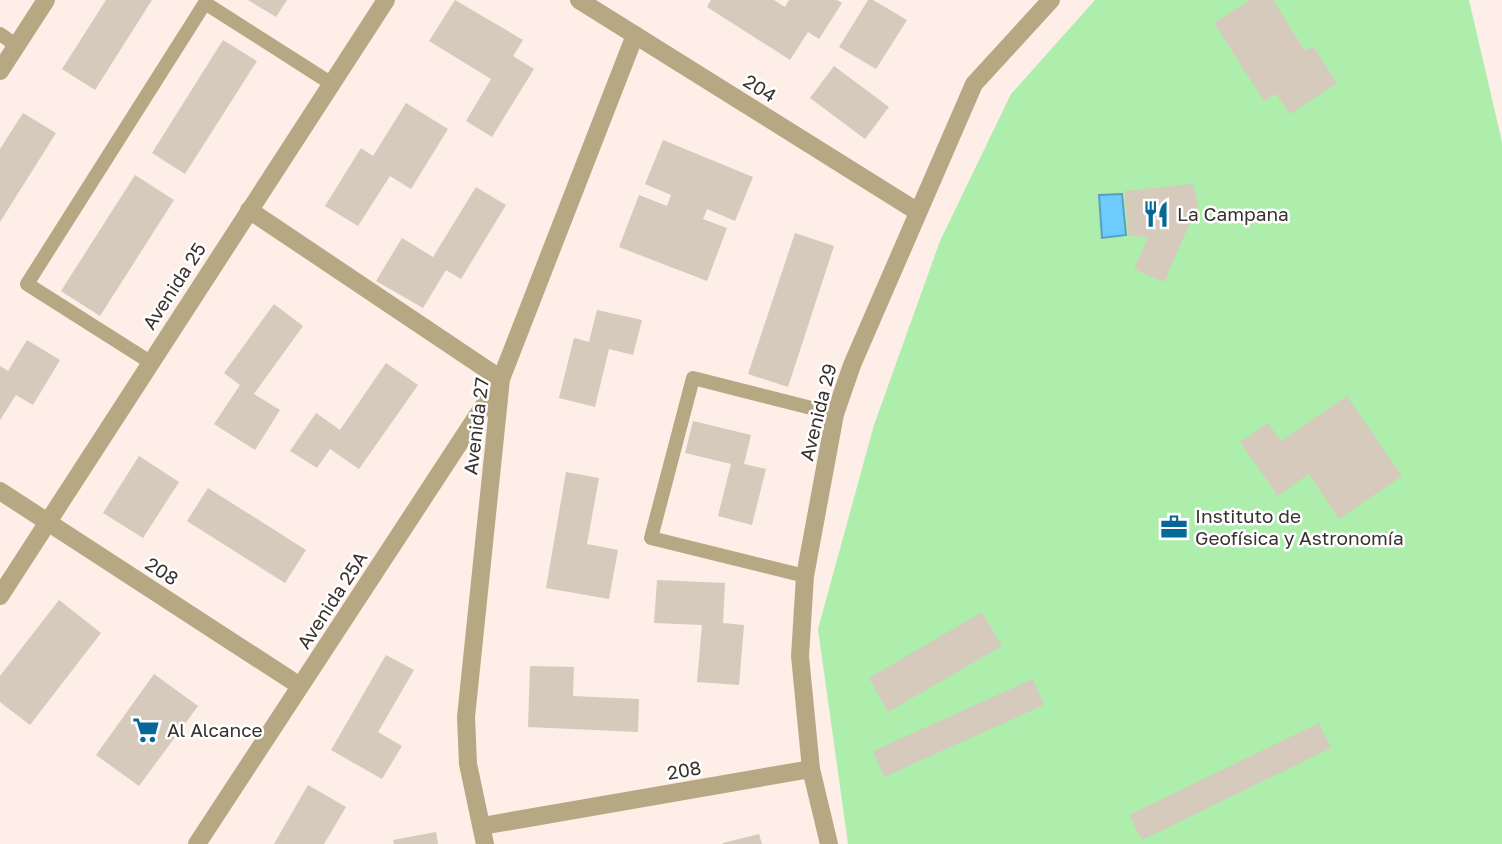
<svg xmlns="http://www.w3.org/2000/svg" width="1502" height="844" viewBox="0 0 1502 844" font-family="'Golos Text',sans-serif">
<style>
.green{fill:#aeeeac}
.water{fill:#6dcbfe;stroke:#5d9dc0;stroke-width:2}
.building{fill:#d5cabc}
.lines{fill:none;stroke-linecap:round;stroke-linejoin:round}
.lane{stroke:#b7a884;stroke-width:14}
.street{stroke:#b7a884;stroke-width:18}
.labels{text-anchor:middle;stroke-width:5;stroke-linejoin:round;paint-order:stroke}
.street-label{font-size:19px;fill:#38312e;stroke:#fff}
.poi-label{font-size:19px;fill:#38312e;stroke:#fff;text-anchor:start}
</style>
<rect width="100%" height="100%" fill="#fdeee8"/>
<!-- green -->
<path class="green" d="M1095,0H1469L1502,142V844H848L818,629L874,425L940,241L1011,94Z"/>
<!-- water -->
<path class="water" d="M1122,194L1126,235L1102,238L1099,195Z"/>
<!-- building -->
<g class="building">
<path d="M106,0H152L95,90L62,69Z"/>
<path d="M248,0H287L276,17Z"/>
<path d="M455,0L523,40L513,56L534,69L492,137L466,121L491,79L429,41Z"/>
<path d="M711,0H774L785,7L789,0H837L842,3L819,39L808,32L790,60L707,7Z"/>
<path d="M868,0H873L907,20L876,69L839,47Z"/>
<path d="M1250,0H1273L1305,51L1313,46L1337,83L1290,114L1276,94L1264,101L1214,23Z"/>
<path d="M223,40L257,61L185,174L152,153Z"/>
<path d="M834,66L889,107L865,139L810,98Z"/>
<path d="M406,103L448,129L411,189L390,176L358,226L325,206L361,148L373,156Z"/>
<path d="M23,113L56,133L0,222V149Z"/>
<path d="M663,140L753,177L735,221L707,209L703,219L727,228L707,281L619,247L639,195L667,206L671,195L645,184Z"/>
<path d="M135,175L174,200L100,316L61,291Z"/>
<path d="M1193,184L1198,204L1164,282L1134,269L1148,237L1129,236L1124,191Z"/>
<path d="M476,187L506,205L461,279L446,270L423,308L376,281L402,238L433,257Z"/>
<path d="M795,233L834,246L788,387L748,374Z"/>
<path d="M274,304L303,326L254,394L280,410L255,450L214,424L240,385L224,373Z"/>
<path d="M597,310L642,320L633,355L609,349L595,407L559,398L574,338L589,342Z"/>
<path d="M27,340L60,360L33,405L16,395L0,420V366L8,371Z"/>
<path d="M386,363L418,385L359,469L330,449L317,468L290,451L316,413L340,430Z"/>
<path d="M1347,396L1402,476L1339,519L1309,474L1278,496L1240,442L1268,423L1281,441Z"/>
<path d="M693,421L751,435L744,464L766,469L752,525L718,516L731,464L685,453Z"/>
<path d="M139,456L179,482L143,538L103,513Z"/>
<path d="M566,472L599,478L587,544L618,550L609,599L546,588Z"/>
<path d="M208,488L306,550L285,583L187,521Z"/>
<path d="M657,580L725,583L723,623L744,625L739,685L697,682L702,625L654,623Z"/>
<path d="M59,600L101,633L30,725L0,702V676Z"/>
<path d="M982,612L1002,646L888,712L869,678Z"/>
<path d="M386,655L414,670L378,732L402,746L382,779L331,750Z"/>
<path d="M530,666L574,667L573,696L639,699L638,732L528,727Z"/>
<path d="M154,674L198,706L139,786L96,755Z"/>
<path d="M1033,679L1044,705L884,777L873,751Z"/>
<path d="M1319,723L1331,748L1142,840L1129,815Z"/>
<path d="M308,785L346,807L324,844H274Z"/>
<path d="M436,832L438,844H394L393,840Z"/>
<path d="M759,834L762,844H723V843Z"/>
</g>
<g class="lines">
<!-- lane -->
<g class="lane">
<path d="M0,34L16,45"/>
<path d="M150,362L27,284L205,3L332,84"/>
<path d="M805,576L651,538L693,378L835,414"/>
</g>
<!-- street -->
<g class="street">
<path d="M579,0L918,212"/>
<path d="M0,71L46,0"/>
<path d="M249,210L501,379"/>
<path d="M0,491L300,686"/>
<path d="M0,596L386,0"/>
<path d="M482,826L811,769"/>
<path d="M197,844L500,381"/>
<path d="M485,844L468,764L466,717L501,379L635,35"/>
<path d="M829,844L811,769L800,656L805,576L835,414L852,365L974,84L1051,0"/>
</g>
</g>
<!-- icons -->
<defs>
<symbol id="restaurant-bare" viewBox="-9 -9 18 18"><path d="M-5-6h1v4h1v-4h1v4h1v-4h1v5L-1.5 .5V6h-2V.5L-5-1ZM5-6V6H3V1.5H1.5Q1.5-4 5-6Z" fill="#066897" stroke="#fff" stroke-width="2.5" paint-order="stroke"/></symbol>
<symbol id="office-bare" viewBox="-9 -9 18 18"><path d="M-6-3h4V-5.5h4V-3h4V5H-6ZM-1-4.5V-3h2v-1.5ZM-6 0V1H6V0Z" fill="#066897" stroke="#fff" stroke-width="2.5" paint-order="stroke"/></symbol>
<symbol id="supermarket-bare" viewBox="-9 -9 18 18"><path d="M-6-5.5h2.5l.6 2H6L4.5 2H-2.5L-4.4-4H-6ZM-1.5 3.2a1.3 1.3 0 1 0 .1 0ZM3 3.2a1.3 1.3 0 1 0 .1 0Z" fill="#066897" stroke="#fff" stroke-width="2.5" paint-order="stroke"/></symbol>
</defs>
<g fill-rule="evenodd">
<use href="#restaurant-bare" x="1137" y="195" width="38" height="38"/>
<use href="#office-bare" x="1155" y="508" width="38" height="38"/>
<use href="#supermarket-bare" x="127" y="711" width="38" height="38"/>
</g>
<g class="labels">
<!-- street labels -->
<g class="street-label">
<text transform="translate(760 88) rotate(32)" y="7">204</text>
<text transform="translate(174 286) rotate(-57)" y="7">Avenida 25</text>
<text transform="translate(818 412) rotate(-76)" y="7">Avenida 29</text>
<text transform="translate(476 426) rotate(-83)" y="7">Avenida 27</text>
<text transform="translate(162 571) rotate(33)" y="7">208</text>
<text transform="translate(332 600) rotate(-57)" y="7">Avenida 25A</text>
<text transform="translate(684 770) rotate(-10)" y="7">208</text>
</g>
<!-- poi labels -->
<g class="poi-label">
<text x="1177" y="221">La Campana</text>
<text x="1195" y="523">Instituto de<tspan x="1195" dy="22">Geofísica y Astronomía</tspan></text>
<text x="167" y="737">Al Alcance</text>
</g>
</g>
</svg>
